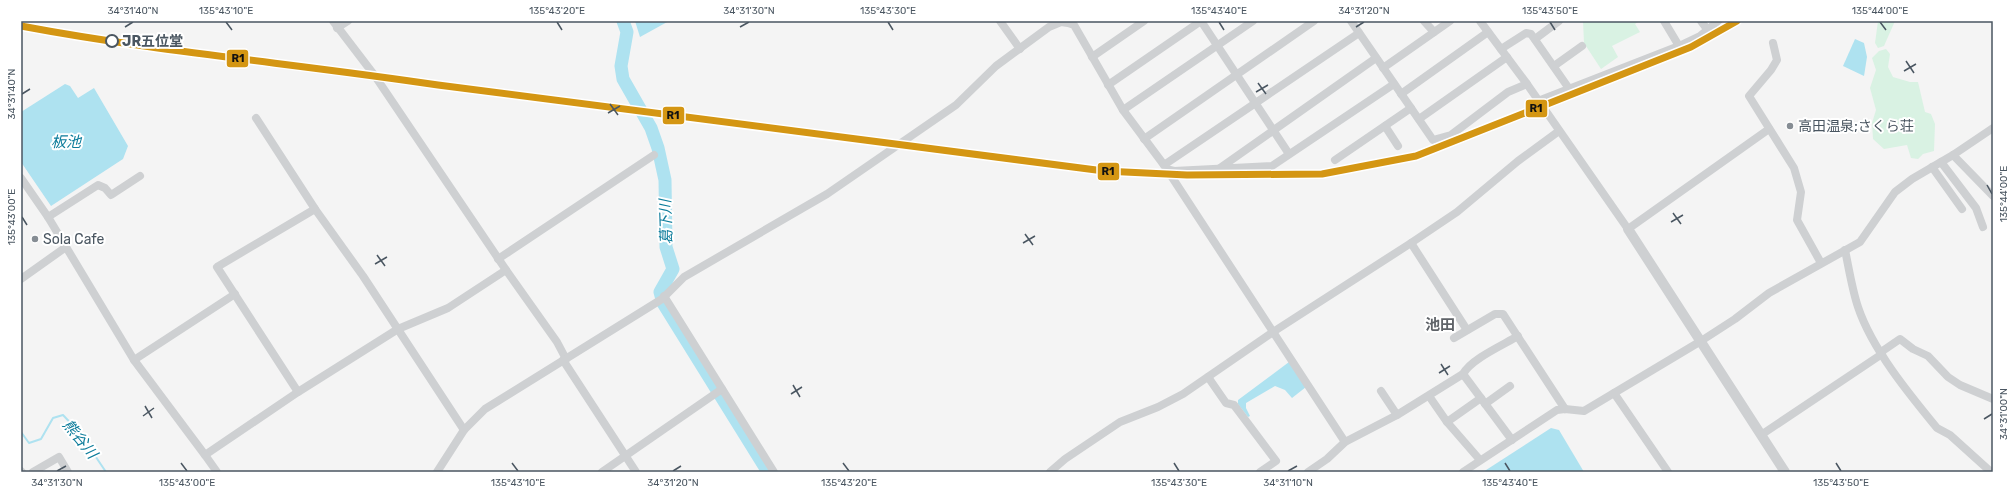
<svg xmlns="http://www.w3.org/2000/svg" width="2014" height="493" viewBox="0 0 2014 493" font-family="Rubik,'Noto Sans JP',sans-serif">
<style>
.green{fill:#d9f2e3}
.water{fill:#aee2f0}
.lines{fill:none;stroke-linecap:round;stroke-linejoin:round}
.stream{stroke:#aee2f0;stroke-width:2}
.river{stroke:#aee2f0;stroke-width:13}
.minor{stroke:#ced0d2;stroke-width:8}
.tertiary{stroke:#ced0d2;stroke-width:10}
.rail-1-casing{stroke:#fff;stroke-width:10}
.rail-1{stroke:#d49613;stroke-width:7}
.ticks{fill:none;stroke:#4a5661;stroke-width:1.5}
.stop-dot{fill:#fff;stroke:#4a5661;stroke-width:2}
.poi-dot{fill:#868d94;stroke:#fff;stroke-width:1.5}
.labels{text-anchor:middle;stroke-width:4;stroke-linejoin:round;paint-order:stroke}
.stop-label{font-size:14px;font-weight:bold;fill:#4a5661;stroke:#fff;text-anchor:start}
.poi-label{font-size:14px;fill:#4a5661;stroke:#fff;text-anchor:start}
.water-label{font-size:15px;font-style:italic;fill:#0c7c9b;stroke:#fff}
.neighbourhood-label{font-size:15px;font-weight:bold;fill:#5f6368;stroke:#fff}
.line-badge{stroke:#fff;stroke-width:1.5}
.pale-badge-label{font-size:11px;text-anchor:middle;font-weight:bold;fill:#111}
.neatline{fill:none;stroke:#4a5661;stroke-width:1.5}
.ticks-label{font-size:10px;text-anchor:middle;fill:#4a5661}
</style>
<rect width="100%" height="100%" fill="#f4f4f4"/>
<!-- green -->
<g class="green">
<path d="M1583,21H1639L1635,24L1640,32L1612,46L1618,57L1601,69L1584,43Z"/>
<path d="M1878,21H1895L1884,46L1878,48L1875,43Z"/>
<path d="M1886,49L1890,54L1888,67L1893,77L1910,82H1918L1925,112L1931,114L1935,124L1934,151L1923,154L1918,159L1911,158L1907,145L1884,149L1873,139L1872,123L1876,110L1870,88L1876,70L1872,58L1879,51Z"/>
</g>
<!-- water -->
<g class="water">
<path d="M635,21H669L640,37Z"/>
<path d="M1855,39L1864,43L1867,57L1864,76L1843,66Z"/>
<path d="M65,84L70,86L78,98L94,88L128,146L123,159L51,206L21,162V112Z"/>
<path d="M1289,362L1306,387L1292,398L1285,390L1275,386L1246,403V408L1250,416L1248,417L1238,404V400Z"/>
<path d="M1551,428L1559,430L1584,472H1483Z"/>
</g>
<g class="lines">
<!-- stream -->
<path class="stream" d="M21,432L29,443L41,439L53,418L63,415L79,432L106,472"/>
<!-- river -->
<path class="river" d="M623,21L627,32L621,66L623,79L651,128L658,148L665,180L666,247L673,269L660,292L663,303L768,472"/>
<!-- minor -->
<g class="minor">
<path d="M333,21L375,76L506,270L557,342L566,359"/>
<path d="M1000,21L1020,49"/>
<path d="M1201,21L1289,154"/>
<path d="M1351,21L1433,140L1451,135L1508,92L1527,84"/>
<path d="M1424,21L1434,32"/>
<path d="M1480,21L1527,84L1628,229L1769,129"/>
<path d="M1664,21L1679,46"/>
<path d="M1701,21L1707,29"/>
<path d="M337,28L348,21"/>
<path d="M1535,39L1559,21"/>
<path d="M1773,43L1777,60L1771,70L1749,96L1794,168L1801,192L1797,220L1821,263"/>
<path d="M1501,49L1526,33L1531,34L1570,90"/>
<path d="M1092,57L1144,21"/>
<path d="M1554,66L1582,46"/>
<path d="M1383,68L1450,21"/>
<path d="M1108,85L1201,21"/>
<path d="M1401,94L1488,32"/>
<path d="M1538,101L1679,46L1700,36L1718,21"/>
<path d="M1123,110L1253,21"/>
<path d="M256,118L315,209L363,276L464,430"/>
<path d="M1419,119L1507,57"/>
<path d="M1385,126L1398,146"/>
<path d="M1144,139L1314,21"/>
<path d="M1953,155L1993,196"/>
<path d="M1335,160L1411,108"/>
<path d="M1941,162L1976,208L1983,227"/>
<path d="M1164,165L1359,33"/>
<path d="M1932,167L1962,209"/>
<path d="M1220,168L1376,58"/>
<path d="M1166,169L1174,171L1272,166L1394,84"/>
<path d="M21,178L48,217L134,360L205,455L298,392L398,329L448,308L506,270"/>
<path d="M48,217L98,185L105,188L111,195L140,176"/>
<path d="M1411,243L1467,330"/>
<path d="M1845,250C1849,269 1852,289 1858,307C1872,349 1909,394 1937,428L1950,435L1991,472"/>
<path d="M498,259L654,155"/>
<path d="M21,279L66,247"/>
<path d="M664,296L774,472"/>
<path d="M1454,338L1495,314H1503L1565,409"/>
<path d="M1881,352L1900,339L1913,349L1928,356L1948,377L1960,385L1993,399"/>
<path d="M134,360L235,294"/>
<path d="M563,360L636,472"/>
<path d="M1463,374L1512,440"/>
<path d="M1208,377L1226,403L1234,405L1276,461L1260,472"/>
<path d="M1381,391L1397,415"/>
<path d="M298,392L217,267L315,209"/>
<path d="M1614,393L1668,472"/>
<path d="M1429,396L1447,422L1480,460"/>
<path d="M1485,404L1510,386"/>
<path d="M1447,422L1481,398"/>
<path d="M1761,435L1882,354"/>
<path d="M205,455L217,472"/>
<path d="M21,471L22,472"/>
<path d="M33,472L59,457L68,472"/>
<path d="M437,472L464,430L485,409L662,299L684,277L827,194L956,105L996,66L1049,27L1061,22L1068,23L1074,25L1123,110L1164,165L1345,442"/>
<path d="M602,472L722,389"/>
<path d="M1050,472L1065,459L1120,422L1158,407L1183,394L1273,332L1411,243L1457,212L1518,161L1559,131"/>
<path d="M1308,472L1327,459L1345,442L1397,415L1463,374C1471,359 1503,345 1518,336"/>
<path d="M1463,472L1557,410L1565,409L1584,411L1701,341L1735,319L1769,293L1860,242L1895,192L1912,179L1953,155L1993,128"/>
</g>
<!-- tertiary -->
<path class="tertiary" d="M1628,229L1785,472"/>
<defs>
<path id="rail-1" d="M21,26C159,52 299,64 438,85L1104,171L1187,175L1322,174L1416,156L1691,47L1737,21"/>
</defs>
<!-- rail-1 casing -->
<use href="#rail-1" class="rail-1-casing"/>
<!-- rail-1 -->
<use href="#rail-1" class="rail-1"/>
</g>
<!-- ticks -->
<path class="ticks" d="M226,22L232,30M557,22L562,30M888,22L893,30M1219,22L1224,30M1550,22L1555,30M1880,22L1886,30M125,27L133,22M740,27L749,22M1356,27L1364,22M1906,61L1914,73M1904,71L1916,64M1258,83L1266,94M1256,92L1268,85M22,94L30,89M610,104L618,115M608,113L620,106M1987,185L1992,194M1673,213L1681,224M22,217L27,225M1671,222L1683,215M1025,234L1033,245M1023,243L1035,236M377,255L385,266M375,264L387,257M1441,364L1448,375M1439,373L1450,366M793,385L800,397M791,394L802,387M145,406L152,418M143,416L154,408M1984,419L1992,414M181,463L187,471M512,463L518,471M843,463L849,471M1174,463L1179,471M1505,463L1510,471M1836,463L1841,471M57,471L66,466M673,471L681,466M1288,471L1297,466"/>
<!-- markers -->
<circle class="stop-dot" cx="112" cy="41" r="6"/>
<g class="poi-dot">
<circle cx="1790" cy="126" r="4"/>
<circle cx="35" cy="239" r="4"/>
</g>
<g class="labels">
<!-- stop labels -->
<g class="stop-label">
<text x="122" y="46">JR五位堂</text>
</g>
<!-- poi labels -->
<g class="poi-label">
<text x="1798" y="131">高田温泉;さくら荘</text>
<text x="43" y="244">Sola Cafe</text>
</g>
<!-- water labels -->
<g class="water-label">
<text x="66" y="147">板池</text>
<text transform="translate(666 222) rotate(-92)" y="5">葛下川</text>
<text transform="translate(80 439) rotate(51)" y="5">熊谷川</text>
</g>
<!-- neighbourhood labels -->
<g class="neighbourhood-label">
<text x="1440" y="330">池田</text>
</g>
</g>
<g class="line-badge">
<rect x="226" y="49" width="23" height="19" rx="4" fill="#d49613"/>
<rect x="1525" y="99" width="23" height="19" rx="4" fill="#d49613"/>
<rect x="662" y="106" width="23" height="19" rx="4" fill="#d49613"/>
<rect x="1097" y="162" width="23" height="19" rx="4" fill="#d49613"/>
</g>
<g class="pale-badge-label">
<text x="238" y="62">R1</text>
<text x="1536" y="112">R1</text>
<text x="673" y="119">R1</text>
<text x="1108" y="175">R1</text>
</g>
<!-- border -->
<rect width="2014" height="493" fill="none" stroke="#ffffff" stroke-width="44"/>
<rect x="22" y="22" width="1970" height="449" class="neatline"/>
<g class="ticks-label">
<text x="133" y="14">34°31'40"N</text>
<text x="226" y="14">135°43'10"E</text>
<text x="557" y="14">135°43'20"E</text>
<text x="749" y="14">34°31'30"N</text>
<text x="888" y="14">135°43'30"E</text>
<text x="1219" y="14">135°43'40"E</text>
<text x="1364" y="14">34°31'20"N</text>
<text x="1550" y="14">135°43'50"E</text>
<text x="1880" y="14">135°44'00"E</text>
<text transform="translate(11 94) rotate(-90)" y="4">34°31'40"N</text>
<text transform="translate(2003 194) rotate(-90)" y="4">135°44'00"E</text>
<text transform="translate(11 217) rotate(-90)" y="4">135°43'00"E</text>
<text transform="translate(2003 414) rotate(-90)" y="4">34°31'00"N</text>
<text x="57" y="486">34°31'30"N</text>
<text x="187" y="486">135°43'00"E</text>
<text x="518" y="486">135°43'10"E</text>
<text x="673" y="486">34°31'20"N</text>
<text x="849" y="486">135°43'20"E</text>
<text x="1179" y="486">135°43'30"E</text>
<text x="1288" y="486">34°31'10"N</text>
<text x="1510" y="486">135°43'40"E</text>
<text x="1841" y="486">135°43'50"E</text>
</g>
</svg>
